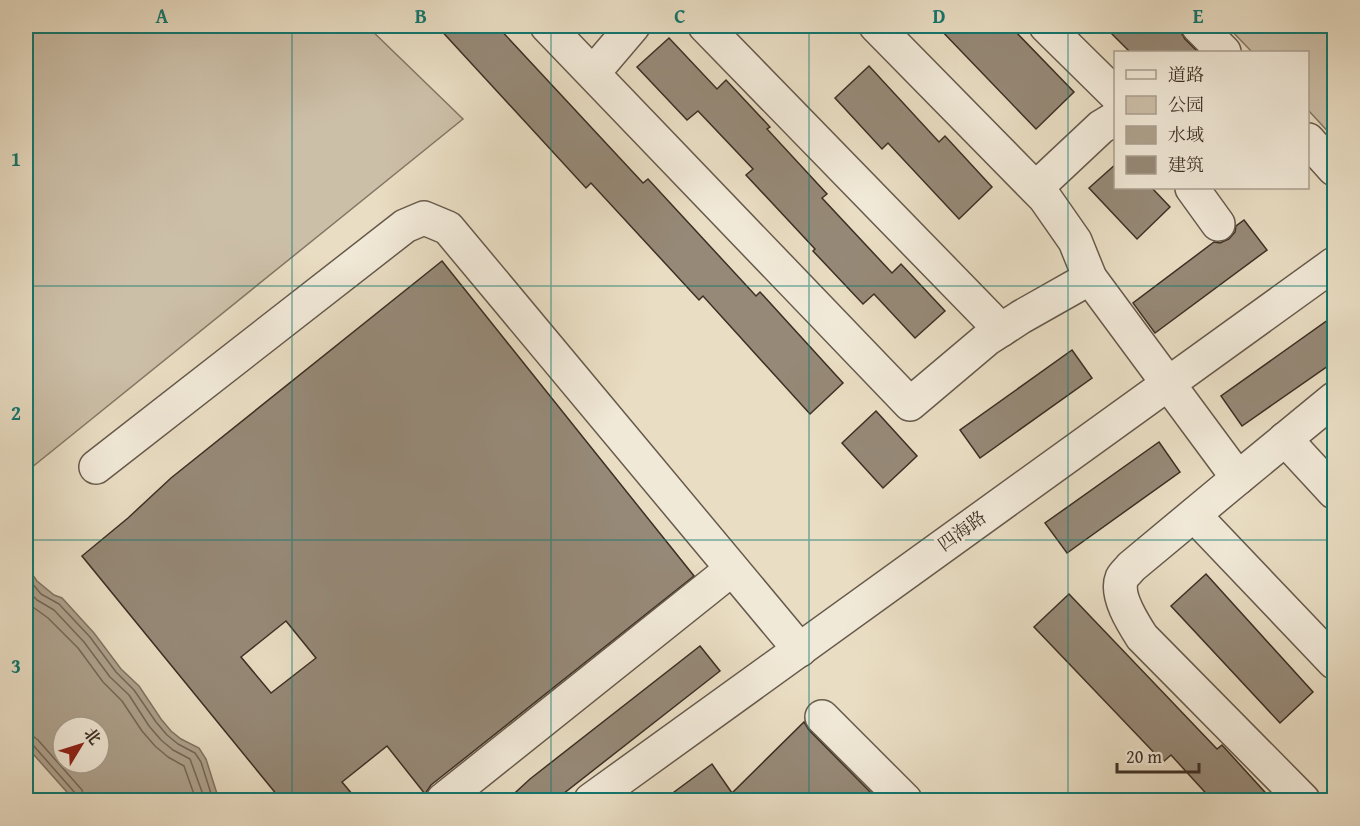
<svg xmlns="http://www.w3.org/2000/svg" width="1360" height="826" viewBox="0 0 1360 826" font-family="'Gentium Book Plus','Noto Serif SC',serif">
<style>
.green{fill:#ccbfa8;stroke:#847766;stroke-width:1.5}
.water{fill:#aea28d;stroke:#807463;stroke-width:1.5;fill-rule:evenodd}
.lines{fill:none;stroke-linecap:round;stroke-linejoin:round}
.shore{stroke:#756858;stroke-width:1.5}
.building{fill:#968977;stroke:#3c2f24;stroke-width:1.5;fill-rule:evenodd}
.minor-casing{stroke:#675a4c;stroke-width:36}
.minor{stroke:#f1e9d8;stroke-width:33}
.grid{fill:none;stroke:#0f766e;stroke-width:1.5;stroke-opacity:0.55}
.labels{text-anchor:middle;stroke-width:6;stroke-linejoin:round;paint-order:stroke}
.street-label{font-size:18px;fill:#3c2f24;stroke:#f1e9d8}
.neatline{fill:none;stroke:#0f766e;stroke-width:2}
.grid-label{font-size:20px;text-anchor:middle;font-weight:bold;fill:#0f766e}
</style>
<rect width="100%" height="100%" fill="#e9ddc3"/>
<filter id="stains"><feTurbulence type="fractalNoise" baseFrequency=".00333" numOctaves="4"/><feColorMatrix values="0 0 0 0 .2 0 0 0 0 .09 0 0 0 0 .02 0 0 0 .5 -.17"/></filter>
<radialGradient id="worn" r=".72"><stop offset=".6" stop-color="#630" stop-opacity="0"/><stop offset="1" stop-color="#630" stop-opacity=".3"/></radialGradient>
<!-- green -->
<g class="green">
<path d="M26,26H367L463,119L26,472Z"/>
<path d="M1227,26H1334V138L1308,110V52H1252Z"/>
</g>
<!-- water -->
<path class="water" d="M26,562L27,567L37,581L54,595L62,598L94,633L121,669L139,686L161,719L171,731L181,739L199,748L206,759L219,800H74L26,746ZM63,727H99V763H63Z"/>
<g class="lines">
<!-- shore -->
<g class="shore">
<path d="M26,576L41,594L59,604L90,637L116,672L134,690L156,722L167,735L178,744L195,753L201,762L213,800"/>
<path d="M26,589L37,600L54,610L84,642L110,677L129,695L149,726L161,740L173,750L190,759L205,800"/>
<path d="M26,602L48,618L78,648L103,682L122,701L142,731L155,746L168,757L184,766L196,800"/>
<path d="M26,735L33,736L38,740L82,790L85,800"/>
<path d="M26,743L33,745L76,794L78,800"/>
</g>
</g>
<!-- building -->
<g class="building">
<path d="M437,26H497L643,183L648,179L756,296L760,292L843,383L810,414L703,296L699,300L591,183L586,188Z"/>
<path d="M937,26H1010L1074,92L1036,129Z"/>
<path d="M1104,26H1177L1185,39L1198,52H1130Z"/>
<path d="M669,38L717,89L726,80L770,127L767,129L827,194L822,198L892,273L901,264L945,311L915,338L874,294L863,304L813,251L815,249L746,175L753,169L698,111L687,120L637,67Z"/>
<path d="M869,66L939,142L945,136L992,187L959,219L888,143L882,149L835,98Z"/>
<path d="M1116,164V188H1152L1170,207L1137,239L1089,188Z"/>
<path d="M1244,220L1267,250L1155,333L1133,303L1214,242L1220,243L1229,239L1235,232L1236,226Z"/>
<path d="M442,261L694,576L431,785L425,794L387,746L342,782L358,801H282L82,556L128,518L171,478ZM286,621L316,658L271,693L241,657Z"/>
<path d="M1335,315V361L1242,426L1221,396Z"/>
<path d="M1072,350L1092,378L980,458L960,430Z"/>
<path d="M876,411L917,456L883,488L842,443Z"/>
<path d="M1159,442L1180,472L1067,553L1045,523Z"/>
<path d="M1206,574L1313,692L1280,723L1171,606Z"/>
<path d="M1069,594L1217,749L1222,745L1273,801H1213L1171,755L1163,762L1034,627Z"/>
<path d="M700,646L720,671L554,801H506L530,779Z"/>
<path d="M804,722L809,730L879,801H662L712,764L732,793Z"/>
</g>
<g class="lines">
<defs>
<g id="minor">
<path d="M547,26L910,404L987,339L1021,317L1090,278"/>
<path d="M705,26L1001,330"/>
<path d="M876,26L1045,198L1075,241L1090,278L1238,478L1334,399"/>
<path d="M1046,26L1116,95"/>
<path d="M1198,26L1224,52"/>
<path d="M593,73L633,26"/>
<path d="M1308,140L1334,169"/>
<path d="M1036,188L1101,127L1116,118"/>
<path d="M1192,188L1218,224"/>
<path d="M1285,439L1334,492"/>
<path d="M96,467L405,226L424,218L448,228L800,650"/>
<path d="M1238,478L1131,567C1129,570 1124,574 1122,578C1115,595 1133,623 1142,637L1303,800"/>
<path d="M1194,515L1334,662"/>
<path d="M822,717L905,800"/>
<path d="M443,800L732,569"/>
<path d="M591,800L1334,264"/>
</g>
</defs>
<!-- minor casing -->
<use href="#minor" class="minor-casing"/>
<!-- minor -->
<use href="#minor" class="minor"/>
</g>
<!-- grid -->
<path class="grid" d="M292,26V800M551,26V800M809,26V800M1068,26V800M26,286H1334M26,540H1334"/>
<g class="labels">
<!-- street labels -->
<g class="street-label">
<text transform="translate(962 531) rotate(-36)" y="6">四海路</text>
</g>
</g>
<!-- margin -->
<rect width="1360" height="826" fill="none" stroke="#e9ddc3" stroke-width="66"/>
<!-- legend -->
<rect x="1114" y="51" width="195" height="138" fill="#f1e9d8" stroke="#a99f90" stroke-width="1.5"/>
<rect x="1126" y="70" width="30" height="9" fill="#f1e9d8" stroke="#a99f90" stroke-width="1.5"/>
<text x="1168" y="81" font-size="18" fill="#3c2f24">道路</text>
<rect x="1126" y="96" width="30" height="18" fill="#ccbfa8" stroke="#a99f90" stroke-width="1.5"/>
<text x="1168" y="111" font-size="18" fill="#3c2f24">公园</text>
<rect x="1126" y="126" width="30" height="18" fill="#aea28d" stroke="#a99f90" stroke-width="1.5"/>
<text x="1168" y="141" font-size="18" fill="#3c2f24">水域</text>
<rect x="1126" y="156" width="30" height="18" fill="#968977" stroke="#a99f90" stroke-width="1.5"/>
<text x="1168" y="171" font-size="18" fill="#3c2f24">建筑</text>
<!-- north arrow -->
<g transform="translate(81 745) rotate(52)"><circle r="28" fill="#f1e9d8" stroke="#a99f90" stroke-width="1.5"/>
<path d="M0-4.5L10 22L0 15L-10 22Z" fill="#8f2418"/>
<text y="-9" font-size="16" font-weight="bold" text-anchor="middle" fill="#3c2f24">北</text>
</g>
<!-- scale -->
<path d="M1117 763v9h82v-9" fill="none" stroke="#3c2f24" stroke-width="3"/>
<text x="1126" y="763" font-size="18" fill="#3c2f24" stroke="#f1e9d8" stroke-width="4.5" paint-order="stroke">20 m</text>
<rect x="33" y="33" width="1294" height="760" class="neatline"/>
<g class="grid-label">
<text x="162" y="23">A</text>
<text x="421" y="23">B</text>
<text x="680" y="23">C</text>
<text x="939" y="23">D</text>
<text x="1198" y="23">E</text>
<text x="16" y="166">1</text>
<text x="16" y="420">2</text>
<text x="16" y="673">3</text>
</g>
<rect width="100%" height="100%" filter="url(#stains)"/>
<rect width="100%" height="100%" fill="url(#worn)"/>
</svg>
